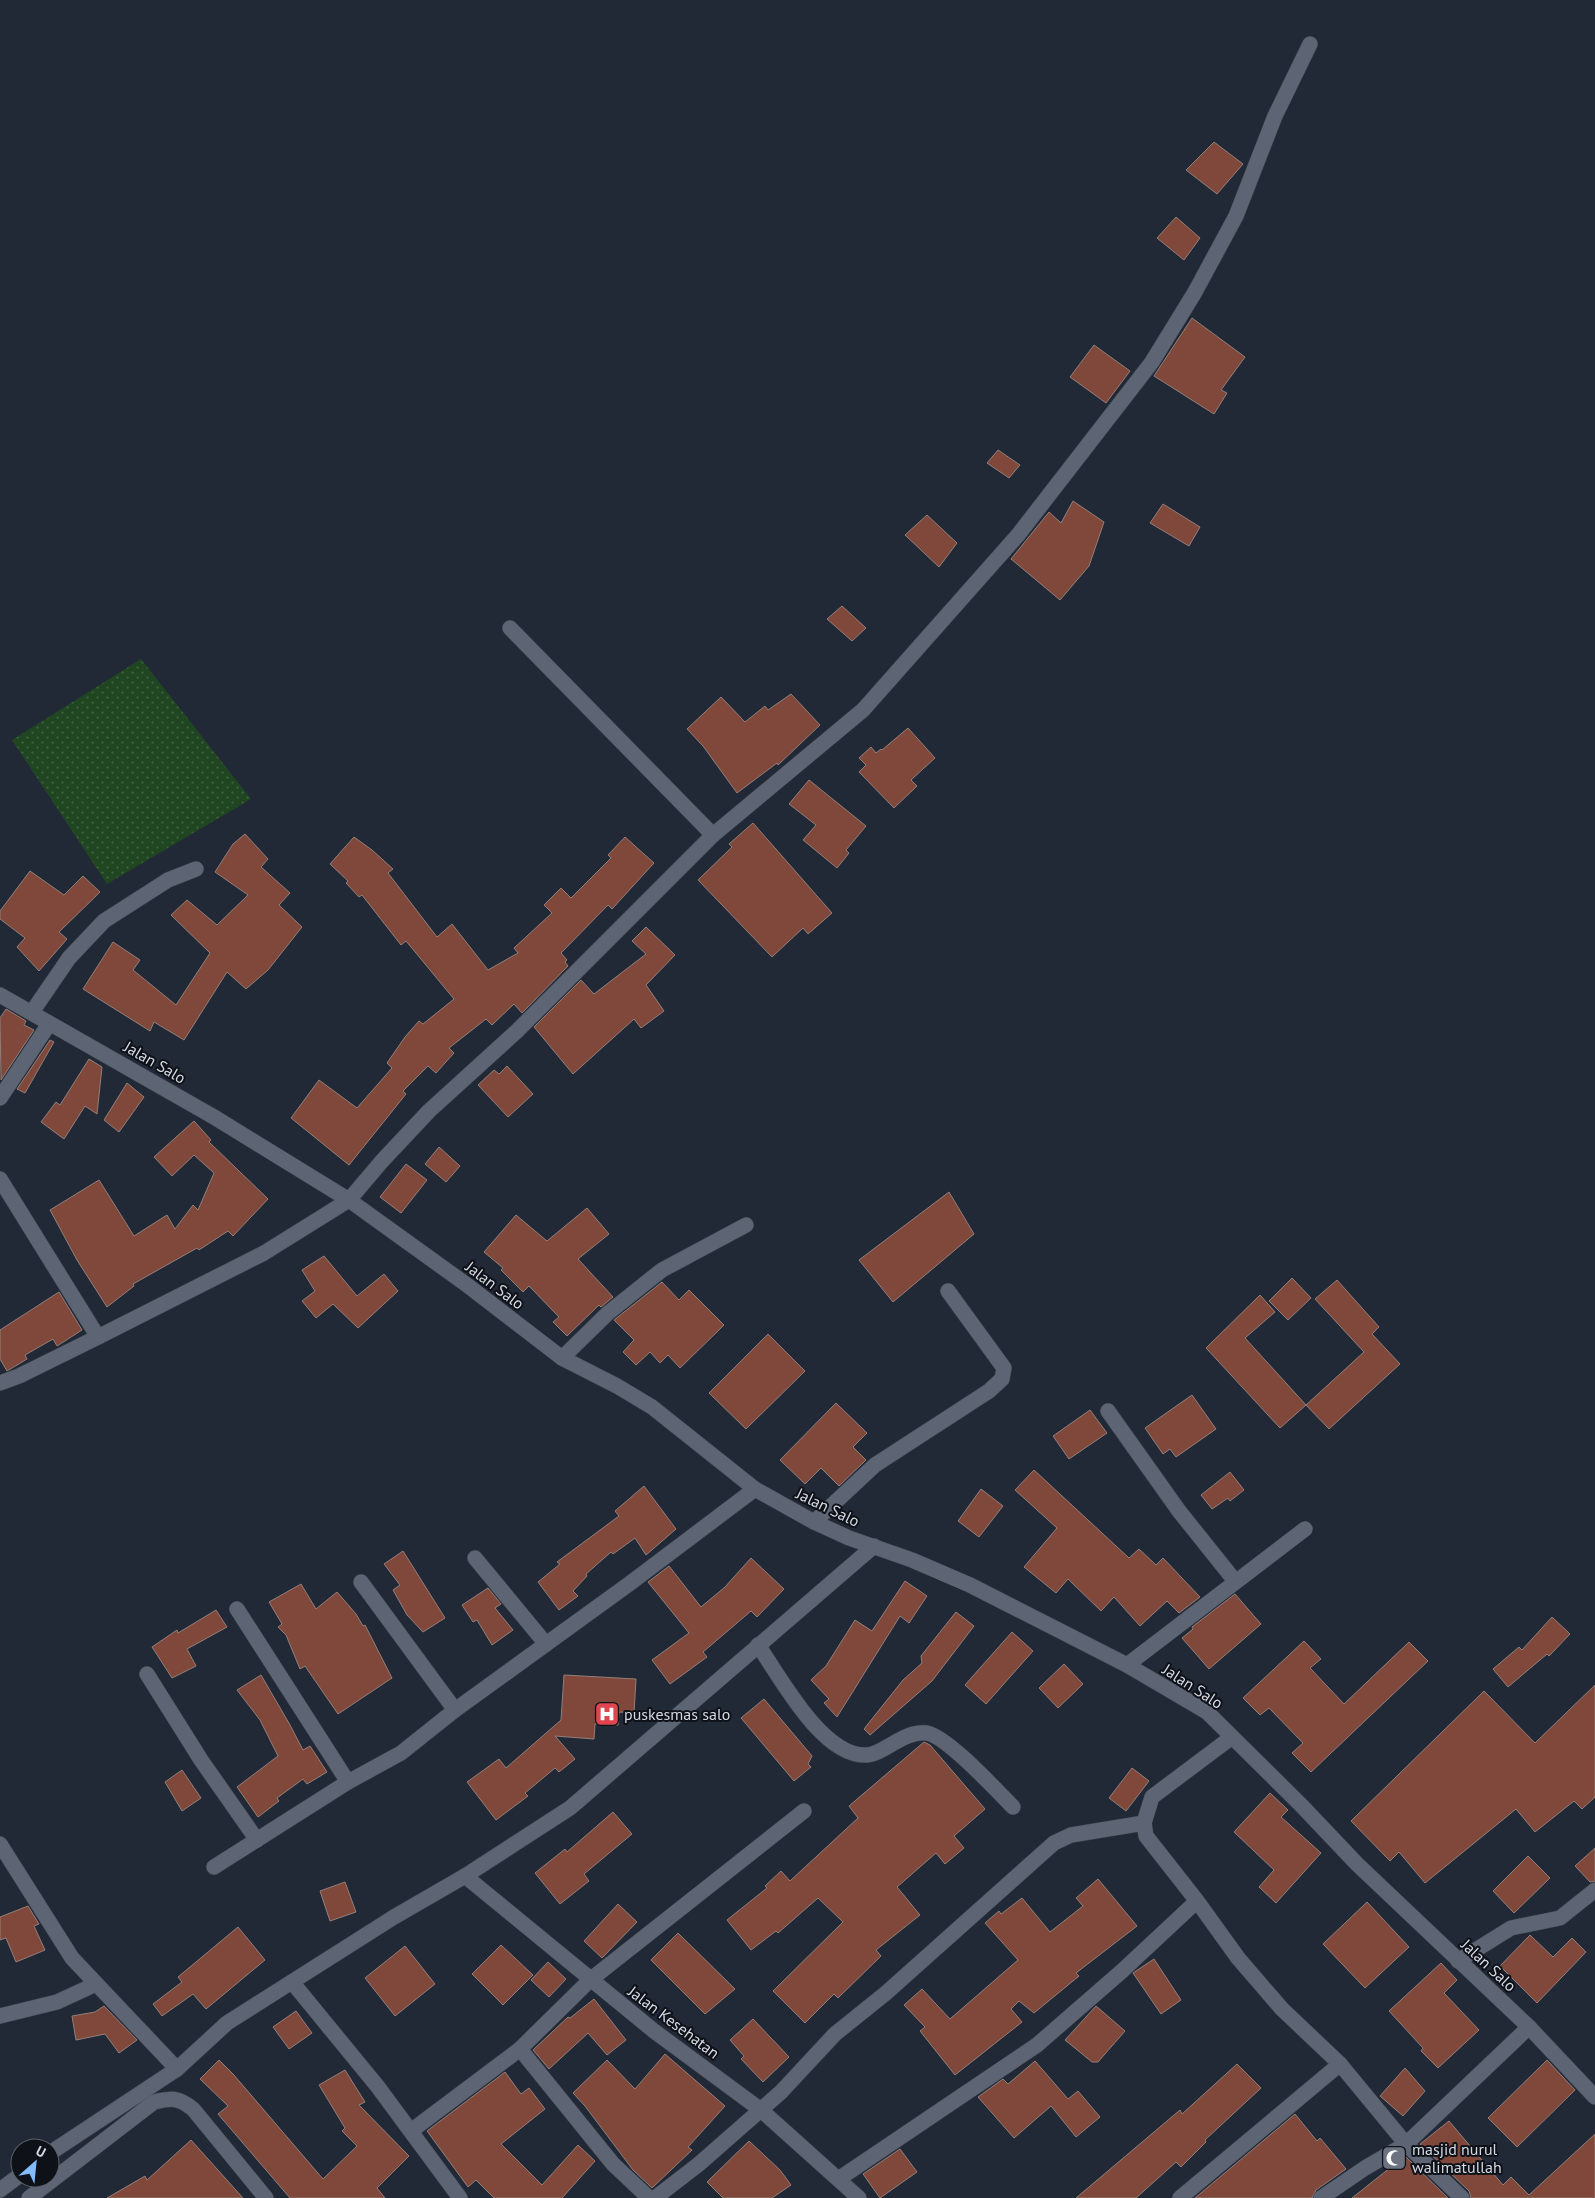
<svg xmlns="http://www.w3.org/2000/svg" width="1595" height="2198" viewBox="0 0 1595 2198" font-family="'PT Sans',sans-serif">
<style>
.grass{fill:url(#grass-dots)}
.building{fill:#80483b;stroke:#937f7a}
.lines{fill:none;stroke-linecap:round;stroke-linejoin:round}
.minor-casing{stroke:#3f4550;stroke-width:16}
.minor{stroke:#5d6574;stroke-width:15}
.labels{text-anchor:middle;stroke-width:4;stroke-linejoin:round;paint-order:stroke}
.street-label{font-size:16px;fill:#d4d9e2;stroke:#0e1117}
.poi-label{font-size:16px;fill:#d4d9e2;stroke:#0e1117;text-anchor:start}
</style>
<defs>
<pattern id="grass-dots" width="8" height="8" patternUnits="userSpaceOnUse" patternTransform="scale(1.25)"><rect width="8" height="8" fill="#204621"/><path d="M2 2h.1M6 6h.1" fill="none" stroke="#406041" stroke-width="1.8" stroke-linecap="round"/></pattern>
</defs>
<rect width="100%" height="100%" fill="#222936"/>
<!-- grass -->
<path class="grass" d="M141,659L251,799L107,884L12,740Z"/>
<!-- building -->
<g class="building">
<path d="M1214,142L1243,164L1217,194L1186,170Z"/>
<path d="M1176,217L1200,238L1184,260L1157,238Z"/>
<path d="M1192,318L1245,357L1221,390L1227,393L1214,414L1154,376Z"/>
<path d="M1094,345L1130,371L1106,403L1070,377Z"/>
<path d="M998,450L1020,465L1009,478L987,463Z"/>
<path d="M1073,501L1104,522L1089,566L1060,600L1011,559L1049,512L1061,523Z"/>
<path d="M1163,504L1200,527L1189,546L1150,523Z"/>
<path d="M927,515L957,543L939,567L905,535Z"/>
<path d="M842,606L866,628L852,641L827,619Z"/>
<path d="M791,694L820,725L778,765L777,763L737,793L703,746L687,729L721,697L745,722L765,706L768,710Z"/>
<path d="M908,728L935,758L911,780L917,786L894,808L859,772L866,765L859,758L871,747L876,753L881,749L882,750Z"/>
<path d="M809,780L866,826L846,850L849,853L837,868L803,840L816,825L789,804Z"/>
<path d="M753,823L832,913L808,934L803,928L772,957L698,880L732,847L729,844Z"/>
<path d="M245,834L268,859L261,867L290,893L279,905L302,927L268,970L246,989L227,972L184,1040L154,1022L150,1031L83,989L113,942L140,960L133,970L176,1005L210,953L171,915L187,900L217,925L248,895L215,872L233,844Z"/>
<path d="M354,837L372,850L393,869L388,873L437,937L452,924L488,970L518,953L514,948L552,913L544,905L561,888L571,898L611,858L608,855L625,837L654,863L612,909L608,905L561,953L567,960L565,962L568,966L522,1013L514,1004L492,1025L486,1019L449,1048L454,1053L436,1073L428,1066L403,1091L406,1094L349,1165L291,1118L319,1080L357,1108L392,1068L387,1063L405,1037L419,1021L423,1024L454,999L406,941L401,945L362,895L359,897L346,883L348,881L330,864Z"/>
<path d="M30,871L64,895L83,876L100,892L59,932L67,939L39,971L17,947L25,938L0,919V911Z"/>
<path d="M646,927L675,955L646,985L664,1011L641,1028L634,1019L573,1074L534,1027L581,980L594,994L646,954L632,941Z"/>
<path d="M6,1009L26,1021L24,1025L34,1030L1,1080L0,1018Z"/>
<path d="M50,1040L54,1042L25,1093L17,1089Z"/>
<path d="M89,1059L102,1067L97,1114L85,1106L64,1139L41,1122L56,1102L60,1105Z"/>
<path d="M507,1066L533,1094L508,1117L478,1085L494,1070L499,1074Z"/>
<path d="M127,1083L144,1097L119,1132L104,1120Z"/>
<path d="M194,1121L211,1140L209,1142L268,1199L233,1236L228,1231L199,1250L197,1248L133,1284L134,1286L107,1307L77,1260L50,1210L99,1180L134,1236L167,1215L175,1229L193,1205L198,1210L214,1173L194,1155L172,1176L154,1157Z"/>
<path d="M439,1147L460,1166L446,1182L425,1164Z"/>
<path d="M406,1164L427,1180L401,1213L380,1197Z"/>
<path d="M949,1192L974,1234L893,1302L859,1260Z"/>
<path d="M587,1208L609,1234L578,1259L613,1297L601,1307L599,1305L567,1336L553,1322L559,1317L529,1286L523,1292L501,1270L503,1268L484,1252L516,1215L547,1241Z"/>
<path d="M324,1256L357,1296L384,1274L398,1291L358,1328L333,1304L316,1318L302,1301L315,1291L302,1270Z"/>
<path d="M1292,1278L1311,1298L1288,1320L1269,1301Z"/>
<path d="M1337,1280L1379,1327L1372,1334L1400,1364L1329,1429L1306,1405L1364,1352L1315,1299Z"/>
<path d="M662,1282L679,1300L689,1290L724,1325L680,1368L668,1355L660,1363L650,1352L636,1365L623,1352L634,1340L614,1320Z"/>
<path d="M59,1292L82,1330L57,1346L53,1339L25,1355L27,1359L7,1371L0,1359V1330Z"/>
<path d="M1260,1295L1275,1312L1245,1338L1306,1405L1280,1428L1206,1348Z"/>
<path d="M768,1334L805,1371L746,1429L709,1393Z"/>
<path d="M1192,1395L1216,1429L1176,1457L1170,1449L1163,1454L1145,1428Z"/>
<path d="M836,1403L867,1433L853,1447L866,1460L839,1486L821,1468L805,1484L780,1460Z"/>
<path d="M1090,1410L1107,1433L1069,1459L1053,1436Z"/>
<path d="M1034,1470L1129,1558L1139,1549L1156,1565L1163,1558L1200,1597L1179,1613L1167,1601L1140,1626L1114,1597L1101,1611L1068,1579L1056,1593L1024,1567L1057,1528L1015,1490Z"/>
<path d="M1230,1472L1244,1490L1230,1501L1228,1498L1212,1509L1201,1495Z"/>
<path d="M644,1486L676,1529L646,1555L635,1538L613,1554L611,1552L586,1574L587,1576L573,1591L578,1596L559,1610L538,1582L560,1564L557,1562L619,1516L615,1511Z"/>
<path d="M981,1489L1003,1506L979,1537L958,1521Z"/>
<path d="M403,1551L445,1618L423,1632L407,1615L393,1590L400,1585L384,1564Z"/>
<path d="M751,1558L784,1589L757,1617L751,1611L703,1652L707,1657L670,1684L652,1660L689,1633L648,1582L669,1566L701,1607L725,1587Z"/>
<path d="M905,1581L927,1596L909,1623L900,1616L837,1717L824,1703L829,1699L811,1680L826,1666L855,1620L872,1631Z"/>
<path d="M301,1584L316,1609L337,1592L356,1614L363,1626L365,1625L392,1678L338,1714L305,1666L300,1669L286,1635L278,1627L282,1624L269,1602Z"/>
<path d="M488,1588L501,1604L495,1608L513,1630L492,1645L477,1620L473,1622L462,1605Z"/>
<path d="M1235,1594L1261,1624L1209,1669L1182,1638L1193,1629L1192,1627Z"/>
<path d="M216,1610L227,1627L187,1649L196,1666L172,1678L152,1647L177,1630L178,1633Z"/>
<path d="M956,1612L974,1626L932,1681L870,1735L864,1729L903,1680L922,1663L921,1656Z"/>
<path d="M1552,1617L1570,1634L1549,1656L1547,1654L1508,1687L1493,1669L1519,1647L1522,1650Z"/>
<path d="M1012,1632L1033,1651L986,1704L965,1685Z"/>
<path d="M1304,1641L1321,1659L1310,1668L1344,1704L1409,1642L1428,1661L1311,1772L1292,1753L1303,1743L1269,1708L1260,1715L1243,1698Z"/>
<path d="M1064,1664L1083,1684L1058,1708L1039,1688Z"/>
<path d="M261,1675L290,1725L303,1750L310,1746L327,1772L307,1784L303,1779L277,1798L279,1801L258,1817L237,1787L278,1756L260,1720L237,1690Z"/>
<path d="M564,1675L636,1679L634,1713L619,1712L618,1725L595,1724L594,1739L555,1736L575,1759L559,1772L555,1768L525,1793L528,1796L496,1820L467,1782L499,1759L506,1768L561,1720Z"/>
<path d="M1595,1685V1797L1582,1809L1574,1801L1535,1832L1516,1809L1425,1883L1399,1852L1390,1861L1351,1821L1484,1691L1535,1743Z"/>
<path d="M764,1699L812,1756L808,1764L811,1767L794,1781L741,1718Z"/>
<path d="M924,1742L930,1745L985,1809L954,1836L964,1848L945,1864L936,1853L897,1887L920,1915L876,1950L881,1956L838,1998L834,1994L805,2023L773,1991L843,1922L818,1898L778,1933L776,1931L751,1950L727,1920L767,1888L765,1886L781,1871L790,1881L858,1818L849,1806Z"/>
<path d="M1132,1768L1149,1781L1126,1811L1109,1798Z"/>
<path d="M182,1770L201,1798L182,1811L165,1782Z"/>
<path d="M1270,1793L1288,1810L1281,1817L1321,1853L1276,1903L1259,1887L1274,1870L1234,1832Z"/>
<path d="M613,1812L632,1834L584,1874L589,1881L560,1904L535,1873L565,1849L567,1852Z"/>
<path d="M1595,1848V1881L1590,1882L1575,1866Z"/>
<path d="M1528,1856L1550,1878L1514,1913L1493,1891Z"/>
<path d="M1098,1879L1137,1926L1076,1973L1079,1976L1034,2013L1019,2001L1011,2009L1022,2022L955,2075L920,2031L925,2027L904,2005L922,1989L950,2019L1018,1960L985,1923L999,1911L1001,1914L1022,1898L1050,1932L1083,1906L1076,1898Z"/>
<path d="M345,1882L356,1912L330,1921L320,1891Z"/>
<path d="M1367,1902L1409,1947L1365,1988L1323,1944Z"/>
<path d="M618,1904L637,1922L602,1958L584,1941Z"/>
<path d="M28,1906L39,1924L34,1926L45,1950L16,1962L6,1938L0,1940V1917Z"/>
<path d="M238,1927L265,1960L206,2009L193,1994L162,2016L153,2004L182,1982L178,1977Z"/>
<path d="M678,1933L735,1989L705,2014L651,1960Z"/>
<path d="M1530,1935L1553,1957L1572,1938L1586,1952L1537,2003L1500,1966Z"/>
<path d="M501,1945L533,1975L503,2005L472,1974Z"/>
<path d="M405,1946L435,1984L395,2016L365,1978Z"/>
<path d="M1154,1959L1181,2000L1161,2014L1133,1973Z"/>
<path d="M548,1962L566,1979L549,1997L531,1980Z"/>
<path d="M1441,1963L1457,1980L1444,1993L1479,2030L1438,2068L1421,2051L1423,2048L1389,2011Z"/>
<path d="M594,1999L626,2040L607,2055L588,2033L549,2069L533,2050L568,2017L570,2018Z"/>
<path d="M104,2006L137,2040L119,2053L105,2034L76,2040L72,2016L95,2012Z"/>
<path d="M1096,2006L1125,2031L1098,2062H1092L1065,2040Z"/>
<path d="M296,2011L312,2033L289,2049L273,2027Z"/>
<path d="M753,2019L789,2057L763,2082L741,2059L744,2056L730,2040Z"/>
<path d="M665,2054L725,2106L688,2147L692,2150L652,2188L633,2170L585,2106L573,2093L607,2060L635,2089Z"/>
<path d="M219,2060L233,2074L323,2179L357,2146L342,2131L345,2128L319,2085L345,2070L365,2102L359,2105L409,2156L377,2188L385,2198H290L218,2114L228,2106L200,2079Z"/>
<path d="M1547,2060L1575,2090L1517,2147L1488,2118Z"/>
<path d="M1035,2061L1068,2099L1078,2091L1100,2117L1076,2137L1051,2106L1014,2138L978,2097L1003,2079L1008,2084Z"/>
<path d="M1237,2064L1261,2088L1205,2140L1206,2142L1181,2167L1176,2162L1136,2198H1076L1180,2110L1182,2114Z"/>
<path d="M1405,2068L1425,2091L1403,2116L1380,2096Z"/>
<path d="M505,2072L521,2094L529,2088L545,2109L501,2144L542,2185L578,2145L595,2161L562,2198H494L476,2180L468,2187L427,2131Z"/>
<path d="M1295,2114L1317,2141L1320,2138L1346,2169L1316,2190L1312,2198H1195Z"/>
<path d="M1449,2121L1503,2185L1511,2177L1529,2195L1595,2134V2198H1471L1469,2191L1420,2144Z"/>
<path d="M191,2140L243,2198H107L145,2176L147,2180Z"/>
<path d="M749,2141L780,2170L791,2185L772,2198H723L707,2182Z"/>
<path d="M900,2149L917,2172L880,2198L863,2174Z"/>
<path d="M1405,2156L1448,2198H1352Z"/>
</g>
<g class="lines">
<defs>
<g id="minor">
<path d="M510,628L713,835"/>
<path d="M0,995L214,1117L349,1200L467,1285L562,1358L617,1386L652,1407L755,1489L814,1522L849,1538L912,1560L970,1585L1127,1665L1207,1712L1301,1805L1357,1864L1529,2027L1595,2097"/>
<path d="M32,1012L69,958L104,921L168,880L196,869"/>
<path d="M0,1098L49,1024"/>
<path d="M0,1179L98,1337"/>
<path d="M562,1358L608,1313L662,1270L746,1225"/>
<path d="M0,1383L19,1376L98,1337L264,1253L349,1200L382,1161L429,1111L517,1031L713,835L863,710L1018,535L1152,362L1195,292L1236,216L1275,116L1310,44"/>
<path d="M1108,1411L1179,1511L1235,1581"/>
<path d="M814,1522L875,1465L989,1391L1002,1379L1004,1368L948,1291"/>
<path d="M475,1558L546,1644"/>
<path d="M361,1582L455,1710"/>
<path d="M237,1609L348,1782"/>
<path d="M758,1645C780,1677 823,1758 867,1755C884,1754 904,1730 927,1733C948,1737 997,1791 1013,1807"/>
<path d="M1127,1665L1305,1529"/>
<path d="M147,1674L201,1760L257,1840"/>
<path d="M1232,1737L1152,1797L1144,1823L1146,1836L1197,1901L1238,1958L1282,2009L1340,2064"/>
<path d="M0,1844L72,1958L177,2069"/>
<path d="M214,1867L348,1782L401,1753L455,1710L629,1584L755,1489"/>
<path d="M465,1876L654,2031L761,2110L859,2198"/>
<path d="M1458,1961L1511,1928L1560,1918L1595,1890"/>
<path d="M292,1982L378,2087L460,2198"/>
<path d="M0,2016L57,2002L96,1984"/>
<path d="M520,2049L613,2164L649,2198"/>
<path d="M411,2131L520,2049L590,1980L804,1811"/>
<path d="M50,2153L177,2069L227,2023L394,1917L465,1876L570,1808L874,1546"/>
<path d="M840,2178L1037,2045L1122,1971L1197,1901"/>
<path d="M0,2190L20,2175"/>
<path d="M29,2198L154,2102C172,2098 178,2097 193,2109L266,2198"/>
<path d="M655,2198L699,2164L781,2092L835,2034L886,1993L1054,1843L1071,1835L1144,1823"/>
<path d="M1180,2198L1340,2064L1406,2144L1462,2198"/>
<path d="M1321,2198L1365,2168L1406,2144L1529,2027"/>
</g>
</defs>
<!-- minor casing -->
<use href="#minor" class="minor-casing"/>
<!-- minor -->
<use href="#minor" class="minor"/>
</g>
<!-- icons -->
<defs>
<symbol id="hospital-square" viewBox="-11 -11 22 22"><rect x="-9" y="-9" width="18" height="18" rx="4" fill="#e0444e" stroke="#0e1117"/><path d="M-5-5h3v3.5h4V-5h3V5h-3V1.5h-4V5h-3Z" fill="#fff"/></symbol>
<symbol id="mosque-square" viewBox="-11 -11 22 22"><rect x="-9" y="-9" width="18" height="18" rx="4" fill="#6b7280" stroke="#0e1117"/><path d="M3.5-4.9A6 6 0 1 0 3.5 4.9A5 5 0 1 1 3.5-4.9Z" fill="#fff"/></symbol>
</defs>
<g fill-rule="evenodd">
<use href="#hospital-square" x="593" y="1700" width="28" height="28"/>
<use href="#mosque-square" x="1380" y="2144" width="28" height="28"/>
</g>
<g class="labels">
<!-- street labels -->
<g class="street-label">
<text transform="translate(155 1062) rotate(30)" y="6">Jalan Salo</text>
<text transform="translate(495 1285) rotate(37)" y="6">Jalan Salo</text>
<text transform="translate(828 1507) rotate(26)" y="6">Jalan Salo</text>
<text transform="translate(1193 1686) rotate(33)" y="6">Jalan Salo</text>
<text transform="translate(1489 1965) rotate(43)" y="6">Jalan Salo</text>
<text transform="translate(674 2022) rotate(37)" y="6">Jalan Kesehatan</text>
</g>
<!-- poi labels -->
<g class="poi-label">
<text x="624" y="1720">puskesmas salo</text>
<text x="1412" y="2155">masjid nurul<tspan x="1412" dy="18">walimatullah</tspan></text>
</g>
</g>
<!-- north arrow -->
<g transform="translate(35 2163) rotate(27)"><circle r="24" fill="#0e1117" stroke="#5d6168"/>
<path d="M0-4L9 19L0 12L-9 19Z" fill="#82bcfa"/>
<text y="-8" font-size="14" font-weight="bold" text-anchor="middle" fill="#d4d9e2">U</text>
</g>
</svg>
